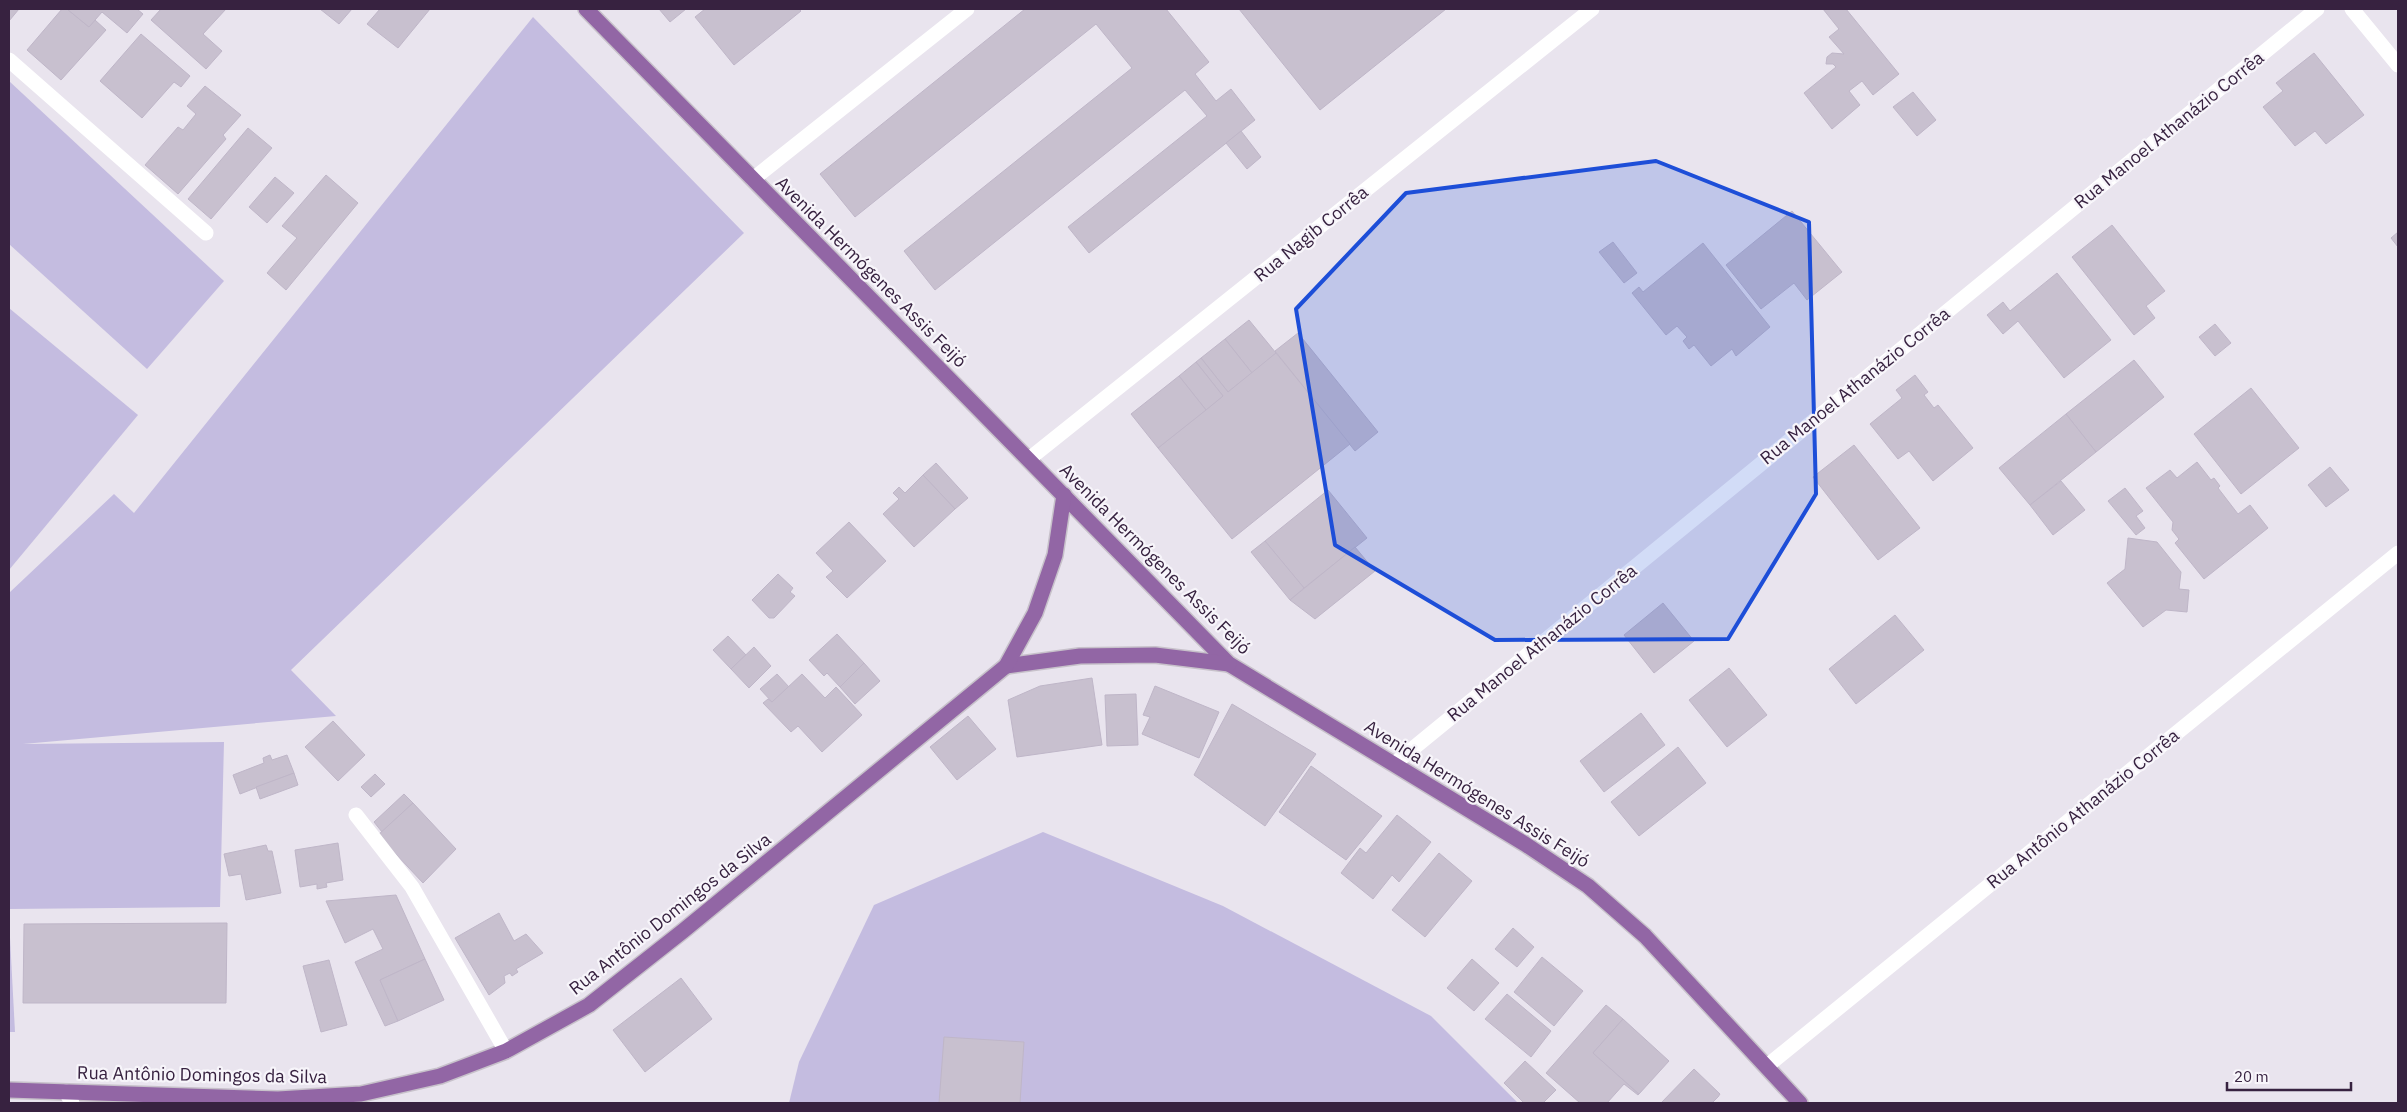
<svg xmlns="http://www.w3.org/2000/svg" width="2407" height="1112" viewBox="0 0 2407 1112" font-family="'IBM Plex Sans',sans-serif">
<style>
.green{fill:#c4bce0}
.building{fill:#c8c0cf;stroke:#bfb6c8}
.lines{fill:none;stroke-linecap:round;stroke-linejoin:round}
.major-casing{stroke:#c7c1ca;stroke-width:18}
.minor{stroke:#fff;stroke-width:15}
.major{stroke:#9266a5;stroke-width:15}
.marked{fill:#1d4ed8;fill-opacity:0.2;stroke:#1d4ed8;stroke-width:4;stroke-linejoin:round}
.labels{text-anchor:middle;stroke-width:4.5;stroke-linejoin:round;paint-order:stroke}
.street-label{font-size:18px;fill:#372240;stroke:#f7f5fa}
</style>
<rect width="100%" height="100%" fill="#e9e4ee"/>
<!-- green -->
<g class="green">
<path d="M533,17L744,233L291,670L336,716L23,744L224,742L220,907L9,909V593L114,494L134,513Z"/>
<path d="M9,81L224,281L147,369L9,244Z"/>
<path d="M9,308L138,415L9,570Z"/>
<path d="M1043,832L1223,906L1431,1016L1518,1103H789L799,1062L874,905Z"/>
<path d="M9,919L15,1032H9Z"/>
</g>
<!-- building -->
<g class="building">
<path d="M9,9H19L9,21Z"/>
<path d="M62,9H67L89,27L95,20L106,30L61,80L27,50Z"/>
<path d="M67,9H137L143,14L127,33L102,12L89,27Z"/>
<path d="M161,9H226L203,34L222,51L206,69L151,20Z"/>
<path d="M320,9H352L339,24Z"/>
<path d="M380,9H430L398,48L367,24Z"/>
<path d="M659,9H686L670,22Z"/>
<path d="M705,9H799L801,11L734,65L695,17Z"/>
<path d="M1025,9H1166L1209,62L1195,74L1216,101L1231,89L1255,120L1089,253L1068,227L1207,116L1185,90L935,290L904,251L1132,68L1096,24L855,217L820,174Z"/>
<path d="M1239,9H1446L1320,110Z"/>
<path d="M1823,9H1846L1899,74L1873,95L1862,81L1849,91L1860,105L1832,129L1804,93L1836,67L1833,64H1826L1827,57L1832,53L1844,54L1829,37L1839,29Z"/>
<path d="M141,34L190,76L181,87L174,82L142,118L100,81Z"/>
<path d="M2314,53L2364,115L2326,144L2315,131L2295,146L2263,107L2283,91L2276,83Z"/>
<path d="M205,86L241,115L223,135L226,139L178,194L145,165L178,127L183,130L196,114L187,106Z"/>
<path d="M1913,92L1936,120L1917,136L1893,107Z"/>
<path d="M248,128L272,148L211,219L188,199Z"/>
<path d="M1241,131L1261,157L1247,169L1226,143Z"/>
<path d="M326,175L358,203L286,290L267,273L297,238L282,226Z"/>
<path d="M275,177L294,193L267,223L249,207Z"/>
<path d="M1792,211L1842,272L1807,300L1794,283L1761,309L1726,265Z"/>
<path d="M2112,225L2165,291L2146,306L2155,318L2134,335L2072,257Z"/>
<path d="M2398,232V247L2391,238Z"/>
<path d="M1613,242L1637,273L1624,283L1599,252Z"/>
<path d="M1703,243L1770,327L1736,356L1732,349L1711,366L1694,345L1689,349L1683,341L1687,337L1677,326L1666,335L1632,293L1639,287L1643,292Z"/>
<path d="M2057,273L2111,340L2064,378L2018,321L2003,334L1987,315L2003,302L2010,311Z"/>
<path d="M1249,320L1276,353L1252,373L1225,339Z"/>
<path d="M2215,324L2231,343L2215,356L2199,337Z"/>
<path d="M1298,333L1378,432L1355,451L1275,351Z"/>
<path d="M1225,339L1252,373L1228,392L1201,358Z"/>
<path d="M1276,353L1350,444L1232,539L1158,448L1223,396L1196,362L1201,358L1228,392Z"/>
<path d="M2134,360L2164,397L2096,452L2066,414Z"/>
<path d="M1196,362L1223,396L1206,410L1179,376Z"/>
<path d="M1915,375L1928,392L1924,395L1934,408L1938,405L1973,448L1933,481L1909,451L1898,459L1870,424L1902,398L1896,390Z"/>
<path d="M1179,376L1206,410L1158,448L1131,414Z"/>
<path d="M2251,388L2299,448L2241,494L2194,434Z"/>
<path d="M2066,414L2096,452L2030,505L1999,468Z"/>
<path d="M1854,445L1920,528L1878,560L1813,477Z"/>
<path d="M2197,462L2211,480L2214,478L2220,486L2218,488L2238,514L2250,505L2268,528L2204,579L2175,543L2179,539L2172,530L2173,522L2146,488L2170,470L2177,478Z"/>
<path d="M936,463L968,498L955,509L923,475Z"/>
<path d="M2330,467L2349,490L2326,507L2308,485Z"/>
<path d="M923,475L955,509L914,547L883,514L899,499L893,493L899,487L905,493Z"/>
<path d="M2061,481L2085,510L2053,535L2030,505Z"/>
<path d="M2125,488L2143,511L2136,516L2145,528L2136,535L2108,501Z"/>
<path d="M1328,490L1367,538L1304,588L1265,541Z"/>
<path d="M849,522L886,561L847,598L826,577L833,571L816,553Z"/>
<path d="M2128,538L2157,542L2181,572L2179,589L2189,590L2187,612L2166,610L2143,627L2107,583L2125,569Z"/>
<path d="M1265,541L1304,588L1290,600L1251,552Z"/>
<path d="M1355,547L1375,571L1315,619L1290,600Z"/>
<path d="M778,574L793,588L790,592L795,596L774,618H769L752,600Z"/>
<path d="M1663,603L1694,641L1654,673L1624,635Z"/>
<path d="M1895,615L1924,650L1856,704L1829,669Z"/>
<path d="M837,634L864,663L840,687L827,673L824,676L809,660Z"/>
<path d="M728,636L746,655L731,669L713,650Z"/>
<path d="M754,647L771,666L749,688L731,669Z"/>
<path d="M864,663L880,681L855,704L840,687Z"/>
<path d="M1729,668L1767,715L1727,747L1689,700Z"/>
<path d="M777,674L789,687L772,702L760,689Z"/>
<path d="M802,674L825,698L836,687L862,715L822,752L798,726L791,732L763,703L768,699L772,702Z"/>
<path d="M1092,678L1102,745L1017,757L1008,700L1040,686Z"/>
<path d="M1155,686L1219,712L1199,758L1142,734L1150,717L1143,715Z"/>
<path d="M1136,694L1138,745L1107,746L1105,695Z"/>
<path d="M1232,704L1316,754L1265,826L1194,775Z"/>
<path d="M1641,713L1665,745L1604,792L1580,761Z"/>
<path d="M968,716L996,749L957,780L930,747Z"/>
<path d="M333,721L365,755L338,781L305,747Z"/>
<path d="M1678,747L1706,783L1639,836L1611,802Z"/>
<path d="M270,755L272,760L287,755L294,773L240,794L233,775L264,763L263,758Z"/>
<path d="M1311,766L1382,816L1346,860L1279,812Z"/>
<path d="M294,773L298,785L260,799L256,787Z"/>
<path d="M375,774L385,784L371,797L361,787Z"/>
<path d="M404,794L413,803L382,832L374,822Z"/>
<path d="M413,803L456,849L423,883L378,835Z"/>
<path d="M1397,815L1431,842L1399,882L1392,875L1373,899L1341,873L1360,848L1366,853Z"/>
<path d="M338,843L343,880L326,883L327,887L317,889V884L300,887L295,850Z"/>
<path d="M266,845L268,851H272L281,893L246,900L241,874L229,876L224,854Z"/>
<path d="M1439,853L1472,881L1425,937L1392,910Z"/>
<path d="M396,895L425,959L380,980L398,1021L385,1026L355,962L383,949L373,929L345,943L326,901Z"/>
<path d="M499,913L514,941L526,934L543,953L516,969L518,972L512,976L510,973L504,976L505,983L489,995L455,938Z"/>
<path d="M227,923L226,1003H23L24,924Z"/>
<path d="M1513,928L1534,947L1517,967L1495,949Z"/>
<path d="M1542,957L1583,991L1554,1026L1514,992Z"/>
<path d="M425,959L444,1000L398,1021L380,980Z"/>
<path d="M1472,959L1499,983L1474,1011L1447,988Z"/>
<path d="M329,960L347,1025L321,1032L303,966Z"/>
<path d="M681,978L712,1019L645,1072L613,1030Z"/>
<path d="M1507,994L1551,1031L1531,1057L1485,1019Z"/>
<path d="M1606,1005L1623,1019L1593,1053L1639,1094L1638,1095L1624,1084L1607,1103H1580L1546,1073Z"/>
<path d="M1623,1019L1669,1061L1639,1094L1593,1053Z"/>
<path d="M944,1037L1024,1042L1020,1103H939Z"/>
<path d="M1525,1061L1556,1090L1543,1103H1524L1504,1083Z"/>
<path d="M1694,1069L1720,1094L1718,1097L1712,1103H1661Z"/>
</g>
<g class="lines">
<defs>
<g id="major">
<path d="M586,9L1229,664L1525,844L1588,886L1645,936L1800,1103"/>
<path d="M1006,666L1080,656L1155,655L1229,664"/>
<path d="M9,1090L278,1099L361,1094L440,1076L506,1051L589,1005L683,931L1006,666L1035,613L1055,555L1064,495"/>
</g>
</defs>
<!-- major casing -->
<use href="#major" class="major-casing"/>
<!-- minor -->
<g class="minor">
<path d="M2352,9L2398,65"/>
<path d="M9,60L206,233"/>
<path d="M753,179L967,9"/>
<path d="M1029,459L1592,9"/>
<path d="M1394,764L2317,9"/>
<path d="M356,815L412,887L506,1051"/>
<path d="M1767,1066L2398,553"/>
<path d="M66,1092L72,1103"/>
</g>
<!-- major -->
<use href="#major" class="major"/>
</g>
<!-- marked area -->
<path class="marked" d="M1656,161L1809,222L1816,494L1728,639L1495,640L1335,545L1296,309L1406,193Z"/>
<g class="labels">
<!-- street labels -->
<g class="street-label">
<text transform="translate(2169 130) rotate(-39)" y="6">Rua Manoel Athanázio Corrêa</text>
<text transform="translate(1311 234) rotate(-39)" y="6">Rua Nagib Corrêa</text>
<text transform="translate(871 272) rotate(45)" y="6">Avenida Hermógenes Assis Feijó</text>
<text transform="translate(1855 386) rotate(-39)" y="6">Rua Manoel Athanázio Corrêa</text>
<text transform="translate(1155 559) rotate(45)" y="6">Avenida Hermógenes Assis Feijó</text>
<text transform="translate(1542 643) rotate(-39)" y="6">Rua Manoel Athanázio Corrêa</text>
<text transform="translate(1477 794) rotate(32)" y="6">Avenida Hermógenes Assis Feijó</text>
<text transform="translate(2083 809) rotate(-39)" y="6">Rua Antônio Athanázio Corrêa</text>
<text transform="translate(670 914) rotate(-38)" y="6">Rua Antônio Domingos da Silva</text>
<text transform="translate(202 1075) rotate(1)" y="6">Rua Antônio Domingos da Silva</text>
</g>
</g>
<!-- border -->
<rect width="2407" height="1112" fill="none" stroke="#372240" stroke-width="20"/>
<!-- scale -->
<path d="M2227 1082v8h124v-8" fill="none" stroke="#372240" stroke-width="2.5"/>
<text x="2234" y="1082" font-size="15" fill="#372240" stroke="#f7f5fa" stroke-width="4" paint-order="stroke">20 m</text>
</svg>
